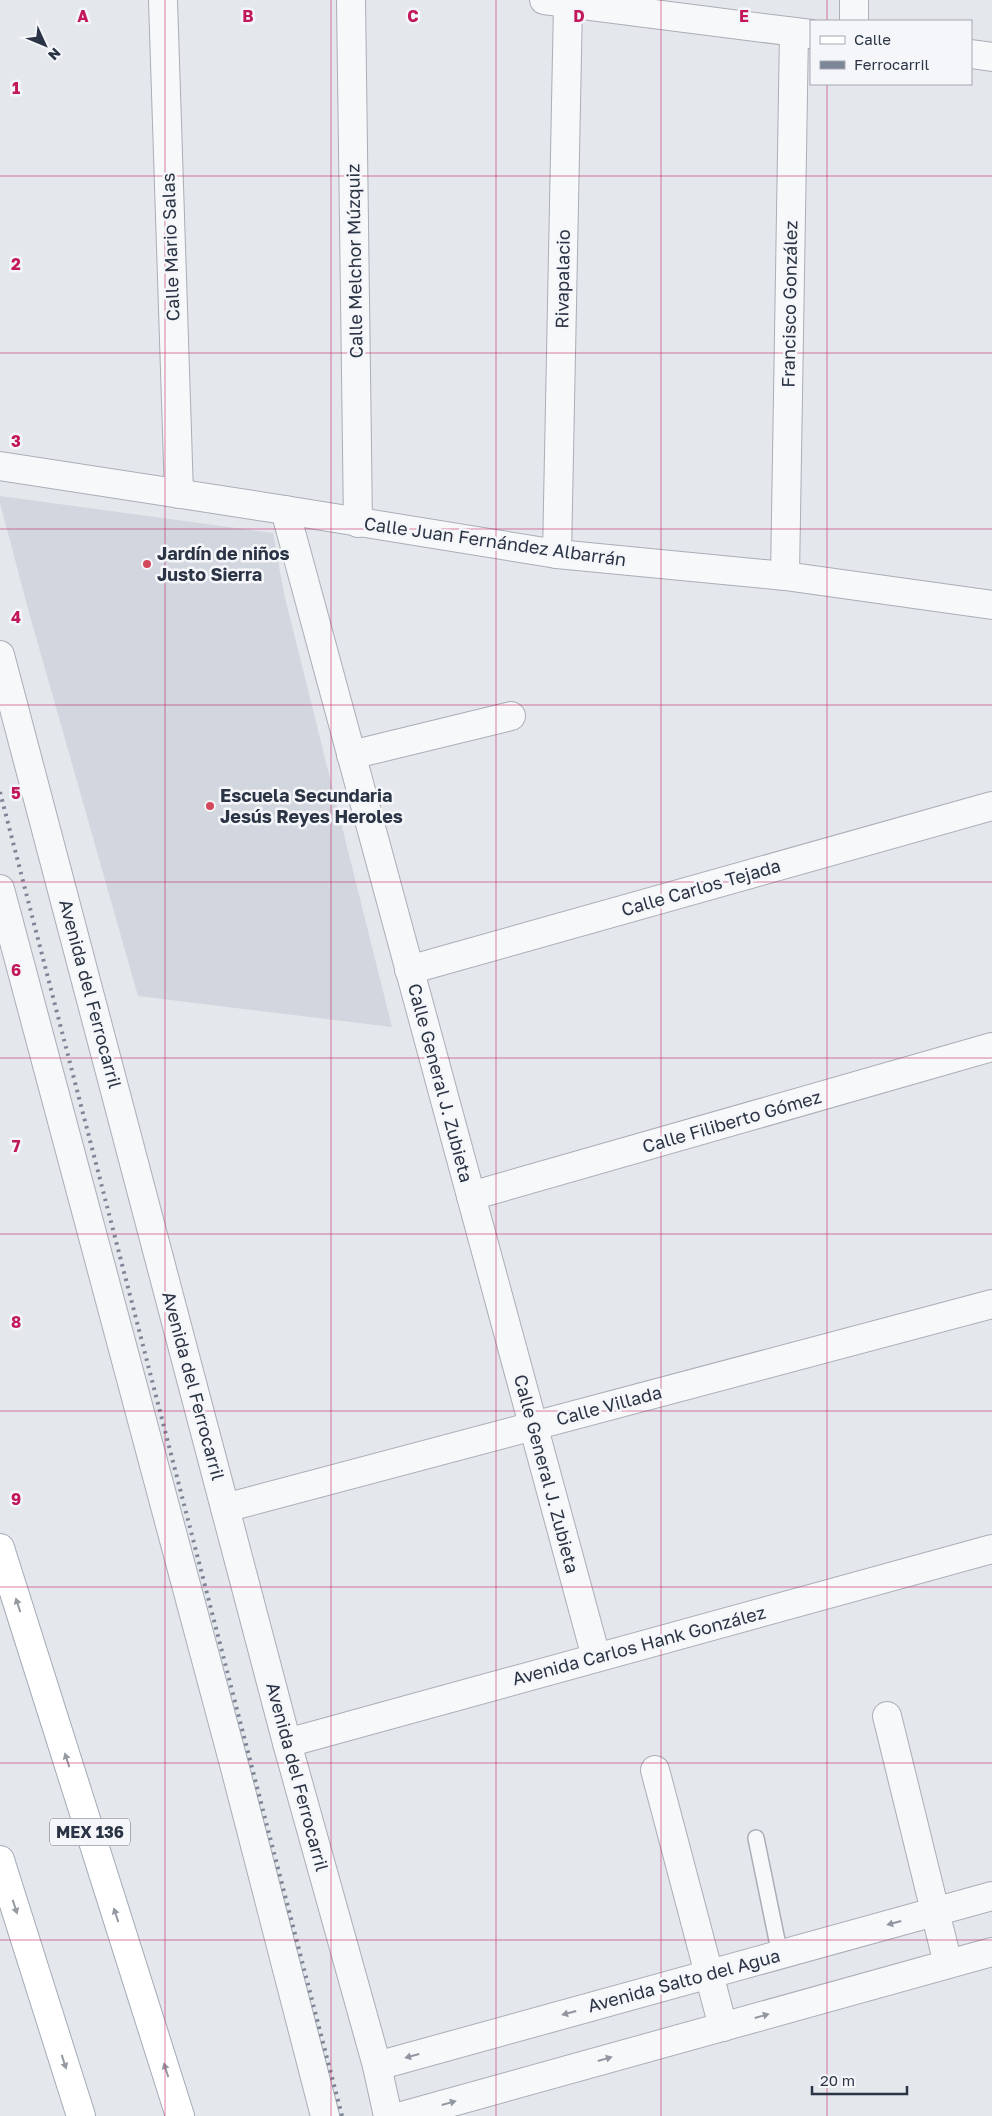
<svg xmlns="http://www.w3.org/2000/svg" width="992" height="2116" viewBox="0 0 992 2116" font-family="'Golos Text',sans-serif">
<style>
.built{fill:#d2d6de}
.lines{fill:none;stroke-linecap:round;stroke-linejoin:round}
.service-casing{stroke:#a9aeb7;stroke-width:18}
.minor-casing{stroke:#a9aeb7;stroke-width:30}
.primary-casing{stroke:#a3abb8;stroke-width:30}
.service{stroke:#f7f8fa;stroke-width:15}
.minor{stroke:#f7f8fa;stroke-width:28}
.primary{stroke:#fff;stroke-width:28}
.rail{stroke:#7d8696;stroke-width:4;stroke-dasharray:2.5 5;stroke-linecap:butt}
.oneway{fill:#959aa2}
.oneway2{fill:#9196a0}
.grid{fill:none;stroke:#c2185b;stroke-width:1;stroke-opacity:0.55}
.poi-dot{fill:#d1495b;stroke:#f4f6f9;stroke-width:2}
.labels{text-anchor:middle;stroke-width:5;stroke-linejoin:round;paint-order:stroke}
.shield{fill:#f4f6f9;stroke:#676e7b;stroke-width:1}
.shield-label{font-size:16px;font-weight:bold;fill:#2b3445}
.street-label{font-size:18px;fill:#2b3445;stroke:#f4f6f9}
.poi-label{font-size:18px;font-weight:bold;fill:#2b3445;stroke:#f4f6f9;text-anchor:start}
.grid-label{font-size:16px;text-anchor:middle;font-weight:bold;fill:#c2185b;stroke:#f4f6f9;stroke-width:5;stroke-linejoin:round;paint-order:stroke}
</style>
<rect width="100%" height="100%" fill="#e4e7ec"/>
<!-- built -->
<path class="built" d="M0,496L273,533L284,594L392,1027L138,996L30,616L0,503Z"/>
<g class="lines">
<defs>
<path id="service" d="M756,1838L780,1955"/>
<g id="minor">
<path d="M163,0L179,494"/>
<path d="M351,0L358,523"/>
<path d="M544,0L811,34"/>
<path d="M854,21V0"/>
<path d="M971,54L992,57"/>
<path d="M0,466L285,510L557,554L785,576L992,605"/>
<path d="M285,510L596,1657"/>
<path d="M557,554L568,4"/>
<path d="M785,576L794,32"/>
<path d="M0,655L287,1743L377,2066L388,2116"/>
<path d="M351,755L511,716"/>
<path d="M0,889L235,1768L325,2116"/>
<path d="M409,970L992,806"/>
<path d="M471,1196L992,1047"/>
<path d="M225,1508L992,1304"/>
<path d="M887,1716L948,1964"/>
<path d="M287,1743L992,1549"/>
<path d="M655,1770L723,2027"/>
<path d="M377,2066L992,1896"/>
<path d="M402,2116L992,1952"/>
</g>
<g id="primary">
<path d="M0,1548L180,2116"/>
<path d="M0,1860L81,2116"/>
</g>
</defs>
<!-- service casing -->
<use href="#service" class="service-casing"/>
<!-- minor casing -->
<use href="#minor" class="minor-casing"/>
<!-- primary casing -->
<use href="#primary" class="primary-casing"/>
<!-- service -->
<use href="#service" class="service"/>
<!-- minor -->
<use href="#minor" class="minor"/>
<!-- primary -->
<use href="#primary" class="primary"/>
<!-- rail -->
<path class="rail" d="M0,792L342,2116"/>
</g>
<!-- one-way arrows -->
<defs><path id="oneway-solid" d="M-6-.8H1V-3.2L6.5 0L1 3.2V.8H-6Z" transform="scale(1.25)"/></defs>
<g class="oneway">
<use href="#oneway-solid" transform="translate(18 1605) rotate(-108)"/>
<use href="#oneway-solid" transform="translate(67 1760) rotate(-108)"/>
<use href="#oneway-solid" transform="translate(15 1907) rotate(72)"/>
<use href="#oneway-solid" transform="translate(116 1915) rotate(-108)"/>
<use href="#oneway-solid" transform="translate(64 2062) rotate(72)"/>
<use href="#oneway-solid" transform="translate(166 2070) rotate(-108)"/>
</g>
<g class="oneway2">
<use href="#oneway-solid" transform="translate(894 1923) rotate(165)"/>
<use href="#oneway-solid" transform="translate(569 2013) rotate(165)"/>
<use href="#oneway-solid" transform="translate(762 2016) rotate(-16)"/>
<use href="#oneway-solid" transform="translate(412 2056) rotate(165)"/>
<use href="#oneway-solid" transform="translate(605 2059) rotate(-16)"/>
<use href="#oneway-solid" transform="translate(449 2103) rotate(-16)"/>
</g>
<!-- grid -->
<path class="grid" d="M165,0V2116M331,0V2116M496,0V2116M661,0V2116M827,0V21M827,84V2116M0,176H992M0,353H992M0,529H992M0,705H992M0,882H992M0,1058H992M0,1234H992M0,1411H992M0,1587H992M0,1763H992M0,1940H992"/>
<!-- markers -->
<g class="poi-dot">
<circle cx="147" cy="564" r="5"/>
<circle cx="210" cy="806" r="5"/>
</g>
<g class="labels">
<!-- shield labels -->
<rect class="shield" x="50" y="1818.5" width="80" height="27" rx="4"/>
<g class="shield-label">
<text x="90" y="1838">MEX 136</text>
</g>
<!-- street labels -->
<g class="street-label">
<text transform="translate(171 247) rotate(-92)" y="6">Calle Mario Salas</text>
<text transform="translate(355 261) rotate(-91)" y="6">Calle Melchor Múzquiz</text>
<text transform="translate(563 279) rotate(-89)" y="6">Rivapalacio</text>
<text transform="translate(790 304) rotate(-89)" y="6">Francisco González</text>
<text transform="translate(495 542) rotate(8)" y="6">Calle Juan Fernández Albarrán</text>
<text transform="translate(701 888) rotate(-16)" y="6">Calle Carlos Tejada</text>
<text transform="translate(90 994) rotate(75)" y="6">Avenida del Ferrocarril</text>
<text transform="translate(440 1083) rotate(75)" y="6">Calle General J. Zubieta</text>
<text transform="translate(732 1122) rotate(-16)" y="6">Calle Filiberto Gómez</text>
<text transform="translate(193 1386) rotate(75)" y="6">Avenida del Ferrocarril</text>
<text transform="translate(609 1406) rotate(-15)" y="6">Calle Villada</text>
<text transform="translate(546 1474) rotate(75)" y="6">Calle General J. Zubieta</text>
<text transform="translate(639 1646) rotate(-15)" y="6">Avenida Carlos Hank González</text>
<text transform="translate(297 1777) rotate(75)" y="6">Avenida del Ferrocarril</text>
<text transform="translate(684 1981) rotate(-15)" y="6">Avenida Salto del Agua</text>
</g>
<!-- poi labels -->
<g class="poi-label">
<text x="157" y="560">Jardín de niños<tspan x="157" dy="21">Justo Sierra</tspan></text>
<text x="220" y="802">Escuela Secundaria<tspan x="220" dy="21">Jesús Reyes Heroles</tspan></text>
</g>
</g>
<g class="grid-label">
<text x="83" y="22">A</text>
<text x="248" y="22">B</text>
<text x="413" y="22">C</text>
<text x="579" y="22">D</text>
<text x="744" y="22">E</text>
<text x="16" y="94">1</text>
<text x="16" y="270">2</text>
<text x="16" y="447">3</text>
<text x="16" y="623">4</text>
<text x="16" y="799">5</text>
<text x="16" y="976">6</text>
<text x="16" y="1152">7</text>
<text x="16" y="1328">8</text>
<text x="16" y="1505">9</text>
</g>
<!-- legend -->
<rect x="810" y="20" width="162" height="65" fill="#f4f6f9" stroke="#a4a8b1"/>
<rect x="820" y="36" width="25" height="8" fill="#ffffff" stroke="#a4a8b1"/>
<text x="854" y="45" font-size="15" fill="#2b3445">Calle</text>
<rect x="820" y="61" width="25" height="8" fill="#7d8696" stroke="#a4a8b1"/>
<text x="854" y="70" font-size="15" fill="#2b3445">Ferrocarril</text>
<!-- north arrow -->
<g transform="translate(45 45) rotate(134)" stroke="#f4f6f9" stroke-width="4" paint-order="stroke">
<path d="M0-4L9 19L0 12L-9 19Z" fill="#2b3445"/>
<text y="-8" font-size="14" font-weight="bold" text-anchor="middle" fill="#2b3445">N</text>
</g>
<!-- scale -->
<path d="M812 2086v8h95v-8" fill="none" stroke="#2b3445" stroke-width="2.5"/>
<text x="820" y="2086" font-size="15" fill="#2b3445" stroke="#f4f6f9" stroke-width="4" paint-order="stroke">20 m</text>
</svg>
